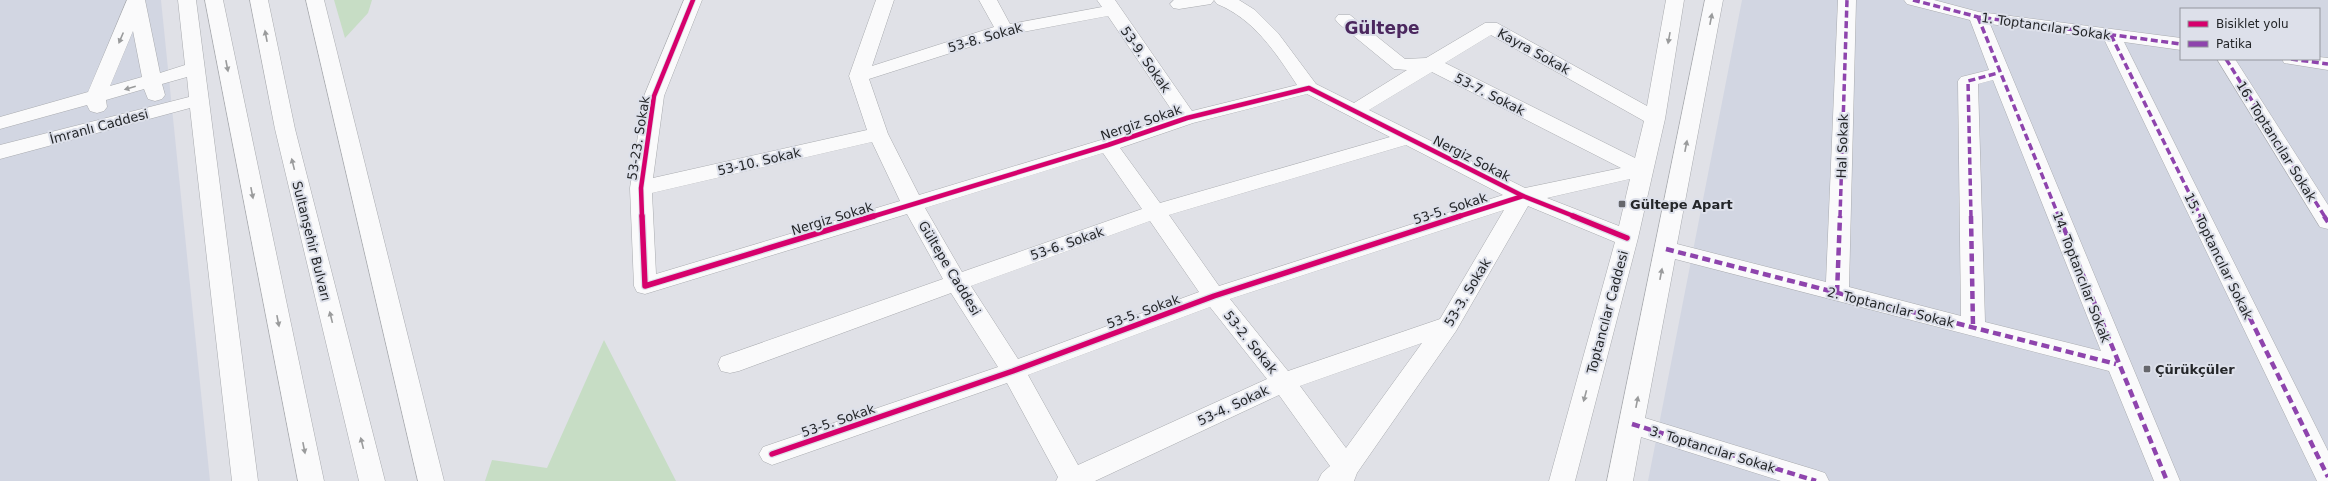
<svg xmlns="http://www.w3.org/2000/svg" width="2328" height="481" viewBox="0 0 2328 481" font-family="'DejaVu Sans',sans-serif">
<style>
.built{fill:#d2d6e2;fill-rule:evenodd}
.green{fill:#c7ddc5}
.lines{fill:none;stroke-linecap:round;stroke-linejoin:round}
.minor-casing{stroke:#a9abaf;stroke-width:1}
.highway-casing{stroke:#a9abaf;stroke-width:1}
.minor{fill:#fafafb;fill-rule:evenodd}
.highway{fill:#fafafb;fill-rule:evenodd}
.quiet-far1{stroke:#8e44ad;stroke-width:3.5;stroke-dasharray:7 3.5;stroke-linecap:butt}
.quiet{stroke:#8e44ad;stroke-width:4.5;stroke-dasharray:8 4.5;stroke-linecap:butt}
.cycleway-far1-casing{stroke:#dde0ea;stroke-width:6}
.cycleway-casing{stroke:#dde0ea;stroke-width:8}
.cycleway-far1{stroke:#d6006c;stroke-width:4.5}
.cycleway{stroke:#d6006c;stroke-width:5.5}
.oneway{fill:#9a9b9c}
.poi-dot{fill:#66676c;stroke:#dde0ea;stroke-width:1.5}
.labels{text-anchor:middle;stroke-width:4;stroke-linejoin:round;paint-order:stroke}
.street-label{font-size:13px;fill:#242629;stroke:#dde0ea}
.poi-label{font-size:13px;font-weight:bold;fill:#242629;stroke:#dde0ea;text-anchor:start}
.district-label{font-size:17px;font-weight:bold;fill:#4b275e;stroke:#dde0ea}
</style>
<rect width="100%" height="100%" fill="#e0e1e7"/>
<!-- built -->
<g class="built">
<path d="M0,0H161L210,481H0Z"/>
<path d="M1742,0H2328V481H1648ZM2181,9H2319V59H2181Z"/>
</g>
<!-- green -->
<g class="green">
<path d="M334,0H372L368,13L345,38Z"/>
<path d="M604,340L676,481H485L492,460L547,468Z"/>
</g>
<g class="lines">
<defs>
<g id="minor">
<path d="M127,0H145L160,73L185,65L178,0H196L258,481H232L190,108L0,159V145L189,97L187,77L162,84L165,95L162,99L155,101L148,99L144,89L106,100L107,107L104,111L97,113L90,111L87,105L0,129V117L88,92ZM133,31L142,77L110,86Z"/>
<path d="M306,0H324L444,481H418Z"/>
<path d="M684,0H702L664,96L653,178L867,130L849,76L876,0H894L872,66L994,27L979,0H997L1010,24L1102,7L1097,0H1115L1192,111L1297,85C1276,53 1254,19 1217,4L1214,0H1239L1255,10L1278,33L1316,84L1354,103L1407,70L1394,69L1338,23L1335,19L1338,15H1350L1405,59L1426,58L1485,23H1497L1647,106L1666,0H1684L1665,119L1638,238L1575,481H1549L1615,242L1528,206L1456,331L1357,473L1354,481H1318L1322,473L1330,466L1279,395L1095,481H1056L1058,477L1007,383L772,465L763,461L759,454L763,447L998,367L951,293L739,371L730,373L721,371L718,364L721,357L943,279L907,214L645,294L637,292L634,286L630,188L644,96ZM1108,16L1175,115L1101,140L919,195L888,134L869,79L1007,35ZM1491,35L1644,121L1635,158L1445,63ZM1432,72L1621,168L1525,188L1369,110ZM1307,94L1390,137L1160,203L1120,148L1193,123ZM872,142L900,201L656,274L652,193ZM1406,145L1503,195L1219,286L1169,215ZM1103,153L1142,209L962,272L925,208ZM1630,179L1619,226L1547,198ZM1504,210L1440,319L1288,371L1230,299ZM1150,221L1199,292L1018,359L971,286ZM1210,307L1267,379L1078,465L1028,375ZM1422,343L1346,448L1300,386Z"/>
<path d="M1174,0H1214L1211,4L1179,9L1173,8L1170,4Z"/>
<path d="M1705,0H1723L1677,244L1826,282L1838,0H1856L1849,287L1961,316L1958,81L1961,77L1989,70L1970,20L1907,4L1904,0H1934L1979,12L2181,38V50L2124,42L2328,451V481H2317L2104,39L1990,24L2180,481H2154L2109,371L1675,259L1645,418L1816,470L1825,473L1829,481H1781L1641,437L1633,481H1607ZM1993,80L2101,351L1985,322L1978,84Z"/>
<path d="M2319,57L2328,58V70L2284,63L2282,59H2319Z"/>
<path d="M2217,59H2235L2328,205V229L2320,227Z"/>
</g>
<g id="highway">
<path d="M205,0H223L324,481H298Z"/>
<path d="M250,0H268L295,129L385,481H359L275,129Z"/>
</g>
</defs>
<!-- minor casing -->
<use href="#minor" class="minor-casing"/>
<!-- highway casing -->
<use href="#highway" class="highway-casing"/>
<!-- minor -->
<use href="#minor" class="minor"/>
<!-- highway -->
<use href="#highway" class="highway"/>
<!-- quiet-far1 -->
<g class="quiet-far1">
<path d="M1913,0L1978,17L2181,44"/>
<path d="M1978,17L2059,217"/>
<path d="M2111,35L2201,217"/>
<path d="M2226,59L2325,217"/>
<path d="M2291,59L2328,64"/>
<path d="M1840,217L1847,0"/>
<path d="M1971,217L1968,81L1998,73"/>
</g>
<!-- quiet -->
<g class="quiet">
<path d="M1971,216L1973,327"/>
<path d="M2059,216L2167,481"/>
<path d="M2200,216L2328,477"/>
<path d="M2324,216L2328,222"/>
<path d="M1666,249L2116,364"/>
<path d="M1837,293L1840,216"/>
<path d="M1632,424L1816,481"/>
</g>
<defs>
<g id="cycleway-far1">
<path d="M642,217L641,188L654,96L693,0"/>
<path d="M871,217L1108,145L1187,118L1309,88L1523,196L1576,217"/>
<path d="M1457,217L1523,196"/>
</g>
<g id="cycleway">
<path d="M642,216L645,286L874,216"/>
<path d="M1573,216L1627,238"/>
<path d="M772,454L1013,371L1214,296L1460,216"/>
</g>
</defs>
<!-- cycleway-far1 casing -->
<use href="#cycleway-far1" class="cycleway-far1-casing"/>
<!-- cycleway casing -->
<use href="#cycleway" class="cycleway-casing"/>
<!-- cycleway-far1 -->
<use href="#cycleway-far1" class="cycleway-far1"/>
<!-- cycleway -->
<use href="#cycleway" class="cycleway"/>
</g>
<!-- one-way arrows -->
<defs><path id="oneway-solid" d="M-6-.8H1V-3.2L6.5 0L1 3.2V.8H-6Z"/></defs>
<g class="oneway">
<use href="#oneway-solid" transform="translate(1711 19) rotate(-79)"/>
<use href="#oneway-solid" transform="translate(266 36) rotate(-101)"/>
<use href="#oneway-solid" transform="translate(121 38) rotate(113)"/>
<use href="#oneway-solid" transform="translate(1669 38) rotate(100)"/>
<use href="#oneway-solid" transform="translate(227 66) rotate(79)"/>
<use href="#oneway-solid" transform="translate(130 88) rotate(164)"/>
<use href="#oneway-solid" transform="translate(1686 146) rotate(-79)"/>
<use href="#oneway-solid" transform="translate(293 164) rotate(-104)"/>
<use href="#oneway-solid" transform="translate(252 193) rotate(79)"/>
<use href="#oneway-solid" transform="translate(1661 274) rotate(-79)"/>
<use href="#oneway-solid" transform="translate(331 317) rotate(-104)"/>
<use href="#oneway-solid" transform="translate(278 321) rotate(79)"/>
<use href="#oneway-solid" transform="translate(1585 396) rotate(105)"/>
<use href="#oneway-solid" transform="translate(1637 402) rotate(-79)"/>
<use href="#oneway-solid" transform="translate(362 443) rotate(-104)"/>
<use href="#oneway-solid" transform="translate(304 448) rotate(79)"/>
</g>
<!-- markers -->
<g class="poi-dot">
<rect x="1618" y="200" width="8" height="8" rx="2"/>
<rect x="2143" y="365" width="8" height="8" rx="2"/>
</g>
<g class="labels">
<!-- street labels -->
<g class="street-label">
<text transform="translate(2046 26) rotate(8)" y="5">1. Toptancılar Sokak</text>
<text transform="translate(985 37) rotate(-16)" y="5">53-8. Sokak</text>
<text transform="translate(1534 51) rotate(29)" y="5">Kayra Sokak</text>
<text transform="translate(1146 59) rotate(55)" y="5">53-9. Sokak</text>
<text transform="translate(1490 94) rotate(27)" y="5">53-7. Sokak</text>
<text transform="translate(1141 122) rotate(-19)" y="5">Nergiz Sokak</text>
<text transform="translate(99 126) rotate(-15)" y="5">İmranlı Caddesi</text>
<text transform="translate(638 138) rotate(-81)" y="5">53-23. Sokak</text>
<text transform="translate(2277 141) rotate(58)" y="5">16. Toptancılar Sokak</text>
<text transform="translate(1842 146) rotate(-88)" y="5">Hal Sokak</text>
<text transform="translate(1472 158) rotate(27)" y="5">Nergiz Sokak</text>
<text transform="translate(759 161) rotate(-13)" y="5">53-10. Sokak</text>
<text transform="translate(1450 208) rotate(-18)" y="5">53-5. Sokak</text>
<text transform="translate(832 218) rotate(-17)" y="5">Nergiz Sokak</text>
<text transform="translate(312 241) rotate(76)" y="5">Sultanşehir Bulvarı</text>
<text transform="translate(1067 243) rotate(-19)" y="5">53-6. Sokak</text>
<text transform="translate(2219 256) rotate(64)" y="5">15. Toptancılar Sokak</text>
<text transform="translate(950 268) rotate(59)" y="5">Gültepe Caddesi</text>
<text transform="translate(2082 277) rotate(69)" y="5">14. Toptancılar Sokak</text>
<text transform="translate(1467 292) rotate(-59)" y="5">53-3. Sokak</text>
<text transform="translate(1891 307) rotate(14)" y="5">2. Toptancılar Sokak</text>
<text transform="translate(1143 311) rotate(-20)" y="5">53-5. Sokak</text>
<text transform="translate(1607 312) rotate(-75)" y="5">Toptancılar Caddesi</text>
<text transform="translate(1251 342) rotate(51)" y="5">53-2. Sokak</text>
<text transform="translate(1233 405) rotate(-25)" y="5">53-4. Sokak</text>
<text transform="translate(838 420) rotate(-19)" y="5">53-5. Sokak</text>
<text transform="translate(1713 449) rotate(17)" y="5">3. Toptancılar Sokak</text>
</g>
<!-- poi labels -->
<g class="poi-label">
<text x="1630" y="209">Gültepe Apart</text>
<text x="2155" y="374">Çürükçüler</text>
</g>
<!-- district labels -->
<g class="district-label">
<text x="1382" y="34">Gültepe</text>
</g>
</g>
<!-- legend -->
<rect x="2180" y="8" width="140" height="52" fill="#dde0ea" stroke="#93969d"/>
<rect x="2188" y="21" width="20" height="6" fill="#d6006c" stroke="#93969d"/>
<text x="2216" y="28" font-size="12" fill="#242629">Bisiklet yolu</text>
<rect x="2188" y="41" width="20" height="6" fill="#8e44ad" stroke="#93969d"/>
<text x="2216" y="48" font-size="12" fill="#242629">Patika</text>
</svg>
